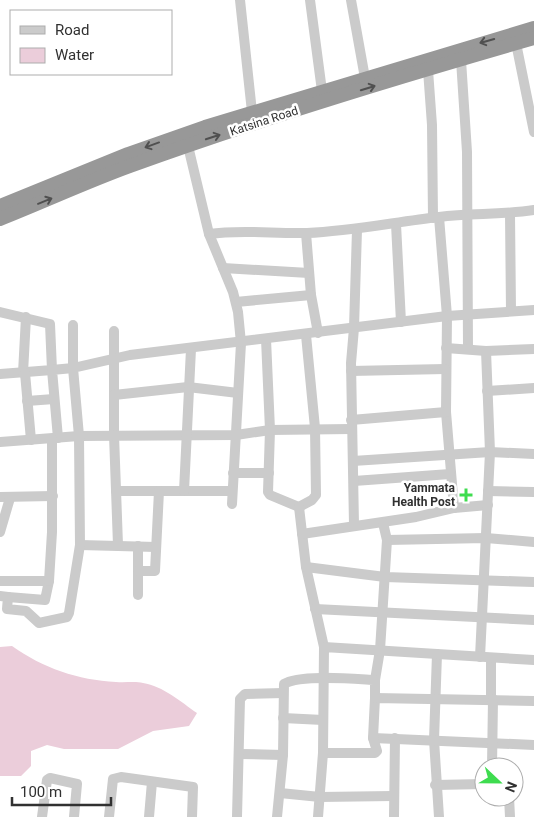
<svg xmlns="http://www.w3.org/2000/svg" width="534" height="817" viewBox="0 0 534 817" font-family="Roboto,sans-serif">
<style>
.water{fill:#ebcdda}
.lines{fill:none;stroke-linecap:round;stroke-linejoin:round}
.minor{stroke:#cbcbcb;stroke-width:10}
.highway{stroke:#989898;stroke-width:14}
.oneway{stroke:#505050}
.poi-dot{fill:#3edc4f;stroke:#fff;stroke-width:2}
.labels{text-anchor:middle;stroke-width:5;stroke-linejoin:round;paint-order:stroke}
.street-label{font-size:12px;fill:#313131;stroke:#fff}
.poi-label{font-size:12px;font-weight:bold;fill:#313131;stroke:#fff;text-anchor:end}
</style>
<rect width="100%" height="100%" fill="#fff"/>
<!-- water -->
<path class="water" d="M12,646C43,668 78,680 116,682C125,683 135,681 143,683C163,686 181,702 197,713L189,726L153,731L118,749H64L47,745L31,751V766L21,776H0V647Z"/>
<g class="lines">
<!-- minor -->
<g class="minor">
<path d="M240,0L252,112"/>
<path d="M310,0L322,91"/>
<path d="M351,0L365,78"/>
<path d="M516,43L534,132"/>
<path d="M461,60L467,152L468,349"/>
<path d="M428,70L432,125L433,218"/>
<path d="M188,146L209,234L233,292L238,312L241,343L232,504"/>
<path d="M510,214L511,311"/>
<path d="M439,217L447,316L446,412L454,508"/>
<path d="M396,224L401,322"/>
<path d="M306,233L311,295L318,333"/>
<path d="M209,234C242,229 274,234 307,233C352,231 395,222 439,217C471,213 503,215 534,210"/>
<path d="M223,268L309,273"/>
<path d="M236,302L311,295"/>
<path d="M0,312L50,324L52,370L0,374"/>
<path d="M114,331V435L118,545"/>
<path d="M266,339L270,430L268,492L270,495L299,507"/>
<path d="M446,348L486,351L534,349"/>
<path d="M351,371L445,369"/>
<path d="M23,373L26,317"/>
<path d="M25,373L31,440"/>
<path d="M487,391L534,388"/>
<path d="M114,395L188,387L238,393"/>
<path d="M27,401L54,399"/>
<path d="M351,420L446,412"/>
<path d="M58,438L52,370L73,368V325"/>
<path d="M0,442L79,436L236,435L270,430L351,429"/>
<path d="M353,461L490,452L534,454"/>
<path d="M233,473H269"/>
<path d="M354,481L450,474"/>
<path d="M116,491H232"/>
<path d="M184,491L191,349"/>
<path d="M488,491L534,492"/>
<path d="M0,497L53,496"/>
<path d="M299,507L312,500L316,495L315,428L306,335"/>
<path d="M299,507L306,567L324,647"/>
<path d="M354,525L351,363L354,328L357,230"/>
<path d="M0,532L10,498"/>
<path d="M302,534L416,517L454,508L488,505"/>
<path d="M387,540L486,538L534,542"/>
<path d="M80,545L156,547"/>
<path d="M138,546V595"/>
<path d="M306,567L385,577L534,582"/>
<path d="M138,571H155L159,491"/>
<path d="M0,581H49L45,600L8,597"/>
<path d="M49,581L52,532V439"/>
<path d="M0,596L8,597L7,609L26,611L39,623L67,617L69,613L80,545L79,436L73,368L130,355L447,316L534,310"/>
<path d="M315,609L534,620"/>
<path d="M437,654L434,740L439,817"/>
<path d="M480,657L490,452L486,351"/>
<path d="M491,658V699"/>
<path d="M375,680L380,650L387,540L383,523"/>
<path d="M283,718L323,720"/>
<path d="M373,738L534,745"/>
<path d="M323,753H375L377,751L373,738L375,698L534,701"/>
<path d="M240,754L283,755"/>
<path d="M492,767L493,699"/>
<path d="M435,785L484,784"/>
<path d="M280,793L320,797L393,796"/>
<path d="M509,797L510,817"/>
<path d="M42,817L47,780L50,778L77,784L74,817"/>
<path d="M109,817L113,779L121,777L193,787L192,817"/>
<path d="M149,817L152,782"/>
<path d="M237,817L240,699L245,694L283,693"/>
<path d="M277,817L283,755L284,684C299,674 355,679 375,680V698"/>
<path d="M318,817L323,753L324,647L534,660"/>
<path d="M394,817L395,738"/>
</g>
<!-- highway -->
<g class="highway">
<path d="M0,206L128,154L205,127L534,28"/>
<path d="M0,219C43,202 86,182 130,166C262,118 398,77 534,38"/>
</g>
</g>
<!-- one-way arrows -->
<defs><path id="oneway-shaft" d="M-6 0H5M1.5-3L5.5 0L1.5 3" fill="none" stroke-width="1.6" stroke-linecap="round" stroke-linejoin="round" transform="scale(1.25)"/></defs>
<g class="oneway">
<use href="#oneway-shaft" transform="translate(487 41) rotate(164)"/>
<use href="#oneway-shaft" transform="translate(368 88) rotate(-17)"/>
<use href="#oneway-shaft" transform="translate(213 137) rotate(-18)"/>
<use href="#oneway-shaft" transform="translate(152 145) rotate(160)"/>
<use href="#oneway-shaft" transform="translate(45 201) rotate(-22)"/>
</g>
<!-- markers -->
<path class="poi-dot" d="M463.5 487.5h5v5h5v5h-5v5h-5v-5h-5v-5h5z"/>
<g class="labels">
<!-- street labels -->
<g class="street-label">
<text transform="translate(264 121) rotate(-18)" y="4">Katsina Road</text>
</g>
<!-- poi labels -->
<g class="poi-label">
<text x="455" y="492">Yammata<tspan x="455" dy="14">Health Post</tspan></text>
</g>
</g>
<!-- legend -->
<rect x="10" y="10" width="162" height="65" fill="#ffffff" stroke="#adadad"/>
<rect x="20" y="26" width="25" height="8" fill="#cbcbcb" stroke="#adadad"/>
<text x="55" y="35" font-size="15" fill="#313131">Road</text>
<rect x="20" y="48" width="25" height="15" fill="#ebcdda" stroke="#adadad"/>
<text x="55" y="60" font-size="15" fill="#313131">Water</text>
<!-- north arrow -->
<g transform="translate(499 782) rotate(112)"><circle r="24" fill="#ffffff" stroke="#adadad"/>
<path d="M0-4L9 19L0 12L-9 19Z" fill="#3edc4f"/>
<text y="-8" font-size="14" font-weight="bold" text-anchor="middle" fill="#313131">N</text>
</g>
<!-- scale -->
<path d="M12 797v8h99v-8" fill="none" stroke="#313131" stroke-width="2.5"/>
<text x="20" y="797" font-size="15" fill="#313131" stroke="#ffffff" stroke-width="4" paint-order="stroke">100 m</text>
</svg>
